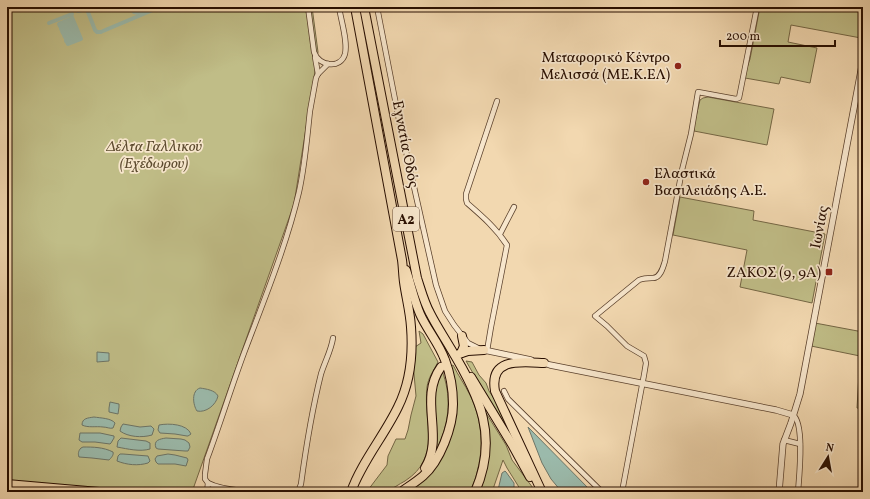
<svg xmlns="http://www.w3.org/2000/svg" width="870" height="499" viewBox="0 0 870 499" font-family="Vollkorn,serif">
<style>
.green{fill:#c0bd87;stroke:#746644}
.water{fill:#9bbaab;stroke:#6d7567}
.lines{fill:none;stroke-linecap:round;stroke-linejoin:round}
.canal{stroke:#9bbaab;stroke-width:4}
.minor-casing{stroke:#5a402c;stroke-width:6}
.tertiary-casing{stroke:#5a402c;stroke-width:7}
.motorway-casing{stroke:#280e00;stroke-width:10}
.minor{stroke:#f7e6cc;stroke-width:4.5}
.tertiary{stroke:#f7e6cc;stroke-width:5.5}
.motorway{stroke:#f2d8b0;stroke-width:8}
.poi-dot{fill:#8f2418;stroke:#f7e6cc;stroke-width:1.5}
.labels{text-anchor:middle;stroke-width:3.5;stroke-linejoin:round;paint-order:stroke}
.shield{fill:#f7e6cc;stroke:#664f3d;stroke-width:1}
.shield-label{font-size:14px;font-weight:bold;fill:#280e00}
.poi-label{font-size:15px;fill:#280e00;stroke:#f7e6cc;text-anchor:end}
.street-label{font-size:15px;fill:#280e00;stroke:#f7e6cc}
.park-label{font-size:15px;font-style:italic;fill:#5d4b2f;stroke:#f7e6cc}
</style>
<rect width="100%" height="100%" fill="#f2d8b0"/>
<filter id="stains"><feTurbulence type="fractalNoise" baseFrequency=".005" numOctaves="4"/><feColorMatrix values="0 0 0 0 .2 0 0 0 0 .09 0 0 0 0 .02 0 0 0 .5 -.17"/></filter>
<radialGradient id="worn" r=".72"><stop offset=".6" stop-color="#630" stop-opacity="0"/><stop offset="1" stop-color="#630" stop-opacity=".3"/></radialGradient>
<!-- green -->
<g class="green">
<path d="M7,7H312L318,52L294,204L192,492H7Z"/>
<path d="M760,7H856L863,8V29L861,38L791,25L788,42L817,48L810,83L781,77L779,84L745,78L746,71L750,59Z"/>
<path d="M708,97L774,109L767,145L694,131V125L700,100L703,98Z"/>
<path d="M680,197L754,211L753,220L825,234L812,303L740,287L747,250L673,235Z"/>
<path d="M815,323L863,332V409L857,408L860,356L811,346Z"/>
<path d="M419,331L423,334L438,362C434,370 428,378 427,387C423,423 442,457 405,481C399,484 393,489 386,491C380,494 371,492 365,492L368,490L387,465L388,456L396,439H405L408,430L411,415L416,396L413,363L415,347L421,343Z"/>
<path d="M466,361L472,362L479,375L486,383L489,391L497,403L511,435L513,443Z"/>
<path d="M453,365C458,375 465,385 470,395C481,417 484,444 478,468C477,476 473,484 470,492H410L425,479L432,471L448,442L451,366Z"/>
<path d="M442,370C444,376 446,383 447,389C451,414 444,437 432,459V395Z"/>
<path d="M484,413H486L506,445L512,460L536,492H522L507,468L503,460L492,492H479Z"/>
</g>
<!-- water -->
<g class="water">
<path d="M97,352L109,353V361L97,362Z"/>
<path d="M200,388C206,389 215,390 218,396C216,405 206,413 197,411C193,405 191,391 200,388Z"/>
<path d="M110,402L119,404V407L118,414L109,412V408Z"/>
<path d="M94,417C100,418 111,418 115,423L113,428C110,429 107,427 103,427C96,426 88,428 82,425C82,418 88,418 94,417Z"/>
<path d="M123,424L140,427L151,426L154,429L152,435C142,438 128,437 120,431L121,427Z"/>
<path d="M159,425C169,423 187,424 191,434L188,436H187L175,434L160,433L158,430Z"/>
<path d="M528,427L592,492H562L561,491L551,479L542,463Z"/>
<path d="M80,433H100L114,436V438L111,443L110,444L95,442H82L79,440Z"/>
<path d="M121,438L146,441L150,443V449C140,452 128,449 117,447L118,441Z"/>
<path d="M166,438L181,439L185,440L189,443L190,447L188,451H185L158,449L156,448C153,440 160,439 166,438Z"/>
<path d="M83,447C93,447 103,447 113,452C114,455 111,458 109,460L92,458L79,457C78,454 78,451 81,448Z"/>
<path d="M120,454H123L148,456L150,461L148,463C138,466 127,465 117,461L118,456Z"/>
<path d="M168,454L175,455L187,458L188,460L186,466L175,464H158L156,462L155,459L157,456Z"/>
<path d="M505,471L506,472L514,483V490L516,492H495L498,490L502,473Z"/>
</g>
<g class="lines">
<!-- canal -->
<g class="canal">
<path d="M86,7L95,30L97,32H101"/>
<path d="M132,7L134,12L138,13L153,7"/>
<path d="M78,11L82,10L81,7"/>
<path d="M70,19L59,24L60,26L72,21V23L61,27V29L72,25L73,27L62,31L63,33L74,28L75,30L64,35L65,37L76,32L77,34L66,39V41L78,36V38L67,42L68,44L81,39L71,15"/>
<path d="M49,23L72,14"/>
<path d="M103,31L160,7"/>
</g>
<defs>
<g id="minor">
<path d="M308,7L314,52C319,67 341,69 345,54C348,41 341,21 339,7"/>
<path d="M377,7L399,120L436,285L445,311L454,325L468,343L480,349"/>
<path d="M315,57L318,74"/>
<path d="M500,234L514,207"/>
<path d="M487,351L491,327L507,245C496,228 482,216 467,203L466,199V194L497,101"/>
<path d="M504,391L508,399L602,492"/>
<path d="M793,415C805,423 799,478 798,492"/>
<path d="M784,440L800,444"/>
<path d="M208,483C221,490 237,490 251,492"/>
<path d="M207,492L208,483L205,479V474L207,459C220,424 231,388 244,353C264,300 286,247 299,192C305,165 307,138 310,111C312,100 314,89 316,78L318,74L328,64"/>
<path d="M298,492L301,484C306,447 312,410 321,374C325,361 331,351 333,338"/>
<path d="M622,492L644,375L646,363L644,356L627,346L607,326L595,316L639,280C644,278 646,278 652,278C660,279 663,268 665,261L682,170L691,134L698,92L736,99L739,98L757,7"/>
</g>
<g id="tertiary">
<path d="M484,350L531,360"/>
<path d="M541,362L550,365L776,410L793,415"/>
<path d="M779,492L783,444L791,423L800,394L863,60"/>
</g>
<g id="motorway">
<path d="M364,7L417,278C421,290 424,302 430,313C436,325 444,337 451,349C480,397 499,437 475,492"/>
<path d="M461,353L464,346L462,336"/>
<path d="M459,354L468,351L484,350"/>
<path d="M471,377L513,446L530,477"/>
<path d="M425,468C445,436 418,399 441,367"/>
<path d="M7,484L99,492"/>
<path d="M541,490L495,391C489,357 521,362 544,363"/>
<path d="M351,492C361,463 384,436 398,407C410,383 413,353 411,327C410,311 406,297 404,282C403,275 403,267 402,260L355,7"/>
<path d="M401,492C408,487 416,482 423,476C440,461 453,427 453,404C453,389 450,373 445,360C439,343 427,330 420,314C414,300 411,285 406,270"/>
</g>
</defs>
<!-- minor casing -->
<use href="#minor" class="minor-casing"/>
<!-- tertiary casing -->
<use href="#tertiary" class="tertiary-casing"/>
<!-- motorway casing -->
<use href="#motorway" class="motorway-casing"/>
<!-- minor -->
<use href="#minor" class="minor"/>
<!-- tertiary -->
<use href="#tertiary" class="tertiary"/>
<!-- motorway -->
<use href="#motorway" class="motorway"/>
</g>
<!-- markers -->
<g class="poi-dot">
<circle cx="678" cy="66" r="4"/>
<circle cx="646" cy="182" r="4"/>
<rect x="825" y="268" width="8" height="8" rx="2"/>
</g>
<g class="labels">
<!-- shield labels -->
<rect class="shield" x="393" y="207" width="26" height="24" rx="3"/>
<g class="shield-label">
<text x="406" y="224">Α2</text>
</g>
<!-- poi labels -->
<g class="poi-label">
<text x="670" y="62">Μεταφορικό Κέντρο<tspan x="670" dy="17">Μελισσά (ΜΕ.Κ.ΕΛ)</tspan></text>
<text x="654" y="178" text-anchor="start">Ελαστικά<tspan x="654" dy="17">Βασιλειάδης Α.Ε.</tspan></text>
<text x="821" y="277">ΖΑΚΟΣ (9, 9Α)</text>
</g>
<!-- street labels -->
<g class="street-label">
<text transform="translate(406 144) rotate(79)" y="5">Εγνατία Οδός</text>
<text transform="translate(819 227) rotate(-79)" y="5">Ιωνίας</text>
</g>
<!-- park labels -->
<g class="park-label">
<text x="154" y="151">Δέλτα Γαλλικού<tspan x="154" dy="17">(Εχέδωρου)</tspan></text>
</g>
</g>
<!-- margin -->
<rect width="870" height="499" fill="none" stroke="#f2d8b0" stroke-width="24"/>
<rect x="8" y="8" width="854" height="483" fill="none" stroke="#280e00" stroke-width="2"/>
<rect x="12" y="12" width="846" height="475" fill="none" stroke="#280e00"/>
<!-- north arrow -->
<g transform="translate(828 457) rotate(11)" stroke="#f7e6cc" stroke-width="3" paint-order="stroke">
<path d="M0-3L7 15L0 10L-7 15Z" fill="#280e00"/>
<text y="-6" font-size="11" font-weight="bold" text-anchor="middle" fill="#280e00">N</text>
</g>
<!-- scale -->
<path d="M720 40v6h115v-6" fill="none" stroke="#280e00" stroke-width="2"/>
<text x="726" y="40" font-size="12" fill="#280e00" stroke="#f7e6cc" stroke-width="3" paint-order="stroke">200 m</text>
<rect width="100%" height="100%" filter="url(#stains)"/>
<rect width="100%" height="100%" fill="url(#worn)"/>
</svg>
